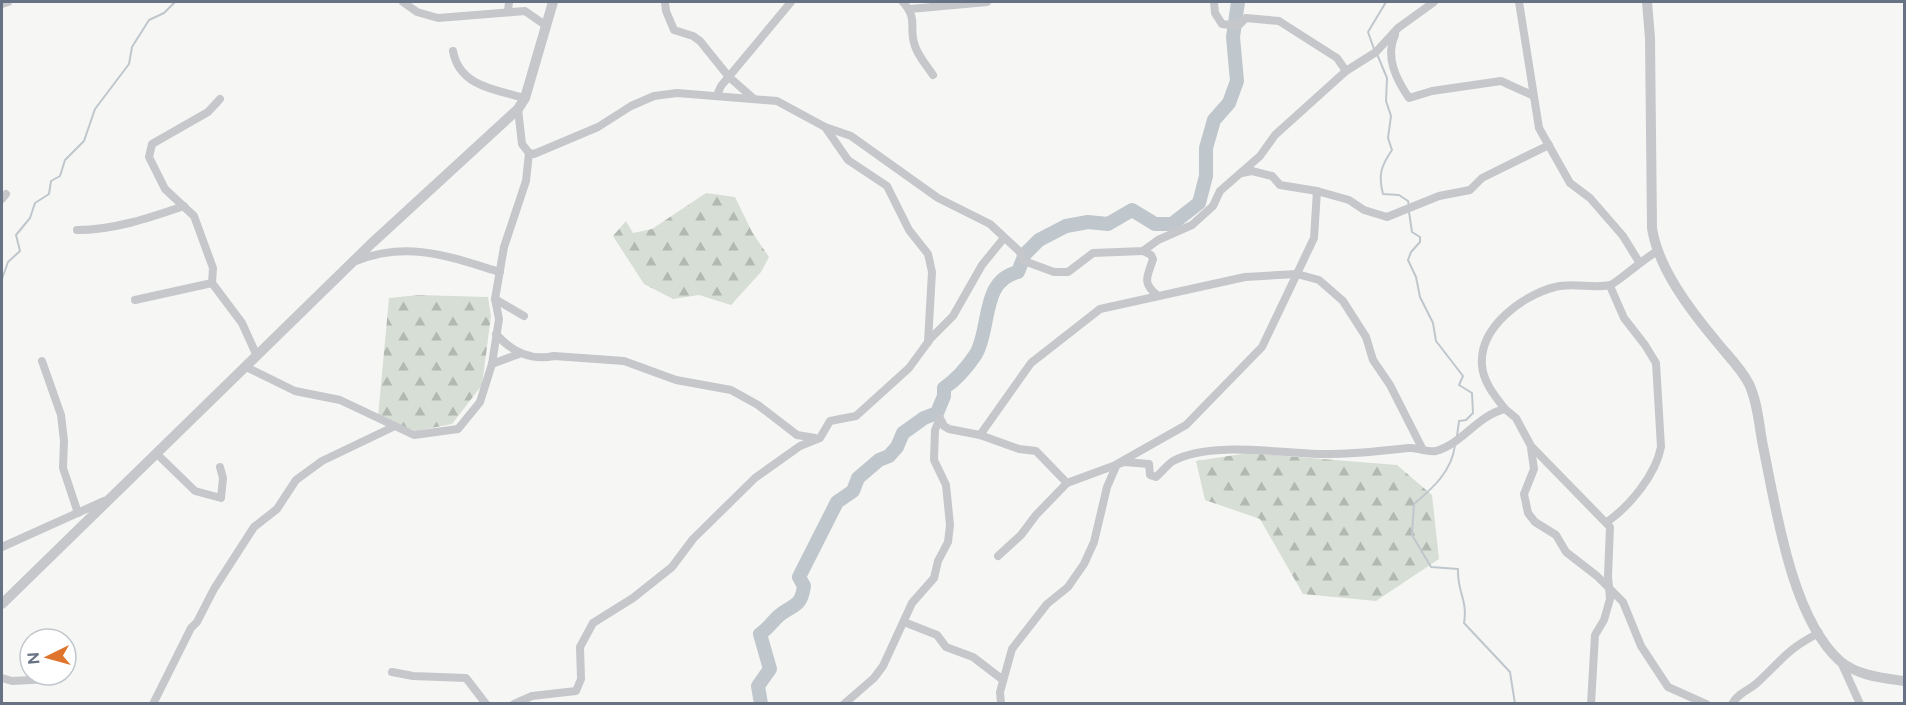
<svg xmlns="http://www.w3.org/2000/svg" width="1906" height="705" viewBox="0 0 1906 705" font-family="Figtree,sans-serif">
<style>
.forest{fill:url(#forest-firs)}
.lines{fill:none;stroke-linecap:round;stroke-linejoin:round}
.stream{stroke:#bfc7cd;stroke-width:2}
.river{stroke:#bfc7cd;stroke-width:14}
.minor{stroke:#c5c7cb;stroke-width:8}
.tertiary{stroke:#c5c7cb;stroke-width:10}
</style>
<defs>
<pattern id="forest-firs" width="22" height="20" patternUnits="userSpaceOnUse" patternTransform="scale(1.5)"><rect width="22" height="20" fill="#d7ded5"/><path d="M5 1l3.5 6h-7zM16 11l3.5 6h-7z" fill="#b2b8b2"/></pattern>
</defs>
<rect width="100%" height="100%" fill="#f6f7f4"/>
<!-- forest -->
<g class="forest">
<path d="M706,193L735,197L752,232L769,257L761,272L731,305L699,295L673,299L644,284L613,236L626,221L633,233L652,229Z"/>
<path d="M418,295L488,297L491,316L482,385L452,424L416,431L378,417L389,298Z"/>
<path d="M1248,453L1397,465L1432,495L1439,559L1376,601L1303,594L1260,519L1205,500L1196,461Z"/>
</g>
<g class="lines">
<!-- stream -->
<g class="stream">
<path d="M1374,49L1368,32L1386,2"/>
<path d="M1377,54L1387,78L1386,101L1391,116L1388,138L1392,150C1381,166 1378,175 1383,194L1399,195L1408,201L1409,206"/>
<path d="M1409,212L1412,232L1420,237V242L1411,252L1408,260L1416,277L1420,297L1433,323L1436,341L1463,376L1459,385L1472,393L1473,413L1466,420L1459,421L1457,436"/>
<path d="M2,279L8,262L20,251L16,235L30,218L35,203L49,194L51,181L60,176L65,160L84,141L95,109L129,64L132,47L149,20L164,13L175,2"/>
<path d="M1455,445C1452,471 1433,488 1414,504L1412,535L1431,567L1458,569C1457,592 1468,600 1464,623L1510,672L1515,704"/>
</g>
<!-- river -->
<path class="river" d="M761,704L758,686L770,669L760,634C769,628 775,618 781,614C794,604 801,607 804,586L799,577L837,502L853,491L858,478L879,460L889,456L897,447L903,433L924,418L937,413L944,396V388C956,380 968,366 976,354C991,328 981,280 1018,272L1025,254L1039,240L1066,226L1088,222L1108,224L1132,210L1155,224H1172L1199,203L1206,176V148L1214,120L1229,103L1237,81L1233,37L1238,2"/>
<!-- minor -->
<g class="minor">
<path d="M403,2L417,12L438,18L525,11L545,25"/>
<path d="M665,2L666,11L674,30L693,36L700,41L729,77L753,98"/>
<path d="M903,2C919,20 908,27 915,46C918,56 927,66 933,75"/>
<path d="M1214,2L1215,13L1222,24L1238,26L1246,18L1279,21L1337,58L1346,71"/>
<path d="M1519,2L1539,128L1570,183L1590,198L1623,236L1639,262"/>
<path d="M2,4L8,2"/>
<path d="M910,9L987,2"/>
<path d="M508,11L509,2"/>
<path d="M1395,35C1385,57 1396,79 1409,98L1432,91L1501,81L1532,95"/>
<path d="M453,51C459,86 495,90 525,98"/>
<path d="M717,95L721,86L791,2"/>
<path d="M220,99L208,112L152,144L149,157L165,189L194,216L213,268L212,283L242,323L257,356"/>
<path d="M518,109L522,144L529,153L534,154L598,127L631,106L654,96L677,93L777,101L825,127L848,160L887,186L909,230L928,254L932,272L928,342"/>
<path d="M825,127L851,136L938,198L990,224L1019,251L1024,261L1054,272H1068L1093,253L1143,251L1158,240L1192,225L1213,206L1220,191L1260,156L1275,135L1346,71L1376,52L1398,28L1434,2"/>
<path d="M1317,191L1349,200L1364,210L1387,217L1439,196L1470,190L1482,178L1549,145"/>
<path d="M2,199L6,194"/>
<path d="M77,230C114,230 149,218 184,206"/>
<path d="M1143,251L1151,255L1153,259C1148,276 1141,282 1157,295"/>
<path d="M356,261C408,240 450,257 500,272"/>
<path d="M495,299L524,316"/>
<path d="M135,300L212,283"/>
<path d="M496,334C511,351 531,361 554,356L624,361L676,380L731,390L758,405L797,435L815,438"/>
<path d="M42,361L61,415L64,441L63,468L78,513"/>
<path d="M492,364L519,354"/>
<path d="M246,367L295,391L340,400L414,435L458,429L480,402L492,364L499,319L495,299L504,247L526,181L529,153"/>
<path d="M1505,409C1495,396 1483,382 1482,365C1479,327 1523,295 1555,287C1573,282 1593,289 1610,285C1616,284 1645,257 1658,251"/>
<path d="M980,435L1031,363L1100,309L1245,277L1297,274L1319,280L1343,301L1366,337L1373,360L1390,385L1423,450"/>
<path d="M1531,448L1534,469L1524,494L1528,513L1535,522L1556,535L1566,552L1597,576L1623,602L1641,646L1668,687L1706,704"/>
<path d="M157,454L195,491L221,498L223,478L220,467"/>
<path d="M1607,522C1630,506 1656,474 1661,447L1656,363L1645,345L1624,318L1610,286"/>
<path d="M2,547L104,501"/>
<path d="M998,556L1021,535L1036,515L1067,483L1124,462L1149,464L1150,475L1156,477C1162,472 1167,465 1173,461C1210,441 1278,453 1318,454C1349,455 1378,451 1409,448C1418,447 1427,453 1436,451C1462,444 1478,415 1505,409L1516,418L1531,446L1610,527L1608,576L1610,599L1604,620L1595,635L1591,704"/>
<path d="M904,622L937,635L946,647L973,657L1003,680"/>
<path d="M1841,662L1860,704"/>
<path d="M392,672L413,676L466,678L486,704"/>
<path d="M2,678L12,681L51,679"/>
<path d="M153,704L191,628L197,622L214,589L254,527L277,509L296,480L322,461L393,427"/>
<path d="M514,704L532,696L576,691L581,679L580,647L593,623L633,598L672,567L693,539L755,478L800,446L820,438L830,421L856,416L909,368L931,338L953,316L982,265L1004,238"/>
<path d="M844,704L874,678L883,666L912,603L934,578L938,561L948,542L950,525L946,485L934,460L935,430L940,418L944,426L949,429L980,435L1019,449L1036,451L1067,483"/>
<path d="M1001,704L1000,692L1012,649L1047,604L1068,587L1084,564L1094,542L1107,487L1117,464L1186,425L1262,347L1314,238L1317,191L1280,185L1272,176L1252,171L1242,173"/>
<path d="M1732,704C1739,692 1748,691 1757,683C1782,660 1787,649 1819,633"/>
</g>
<!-- tertiary -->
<g class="tertiary">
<path d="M1647,2L1650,38L1652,228C1658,268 1690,310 1716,341C1727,355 1741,368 1749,384C1758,403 1759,426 1763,446C1776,508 1791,617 1840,661C1858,676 1883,678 1904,681"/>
<path d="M2,604L371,244L518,109L525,98L553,2"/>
</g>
</g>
<!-- border -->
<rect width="1906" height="705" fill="none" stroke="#677284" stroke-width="6"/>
<!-- north arrow -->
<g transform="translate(48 657) rotate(265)"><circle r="28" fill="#ffffff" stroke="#c2c7ce" stroke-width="1.5"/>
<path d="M0-4.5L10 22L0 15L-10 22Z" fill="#df752c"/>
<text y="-9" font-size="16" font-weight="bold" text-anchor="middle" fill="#677284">N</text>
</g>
</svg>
